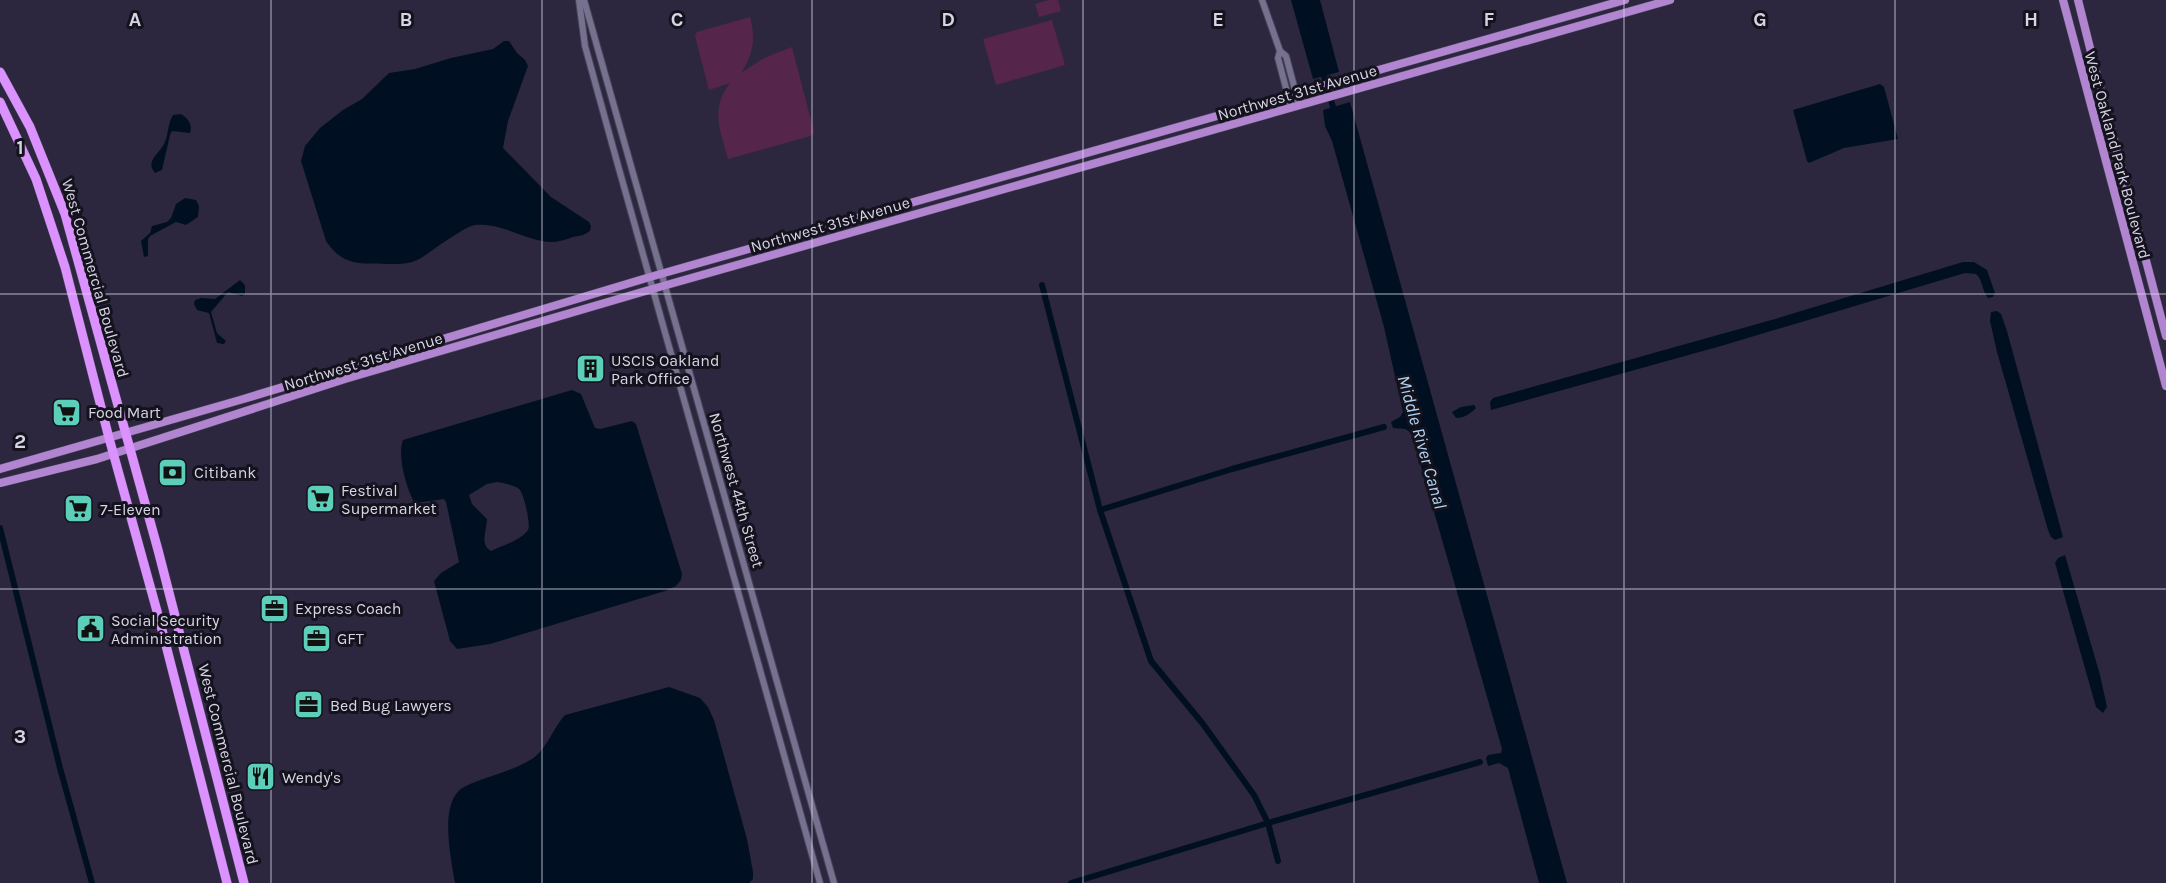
<svg xmlns="http://www.w3.org/2000/svg" width="2166" height="883" viewBox="0 0 2166 883" font-family="Karla,sans-serif">
<style>
.green{fill:#56254b}
.water{fill:#001022;fill-rule:evenodd}
.lines{fill:none;stroke-linecap:round;stroke-linejoin:round}
.canal{stroke:#001022;stroke-width:6}
.minor-casing{stroke:#474257;stroke-width:8}
.major-casing{stroke:#474257;stroke-width:9}
.highway-casing{stroke:#474257;stroke-width:10}
.minor{stroke:#75718e;stroke-width:6}
.major{stroke:#b285d1;stroke-width:8}
.highway{stroke:#db92fe;stroke-width:9}
.grid{fill:none;stroke:#d7d5e5;stroke-width:1.5;stroke-opacity:0.55}
.labels{text-anchor:middle;stroke-width:6;stroke-linejoin:round;paint-order:stroke}
.street-label{font-size:16px;fill:#d7d5e5;stroke:#14121d}
.poi-label{font-size:16px;fill:#d7d5e5;stroke:#14121d;text-anchor:start}
.water-label{font-size:18px;font-style:italic;fill:#b1d3f3;stroke:#14121d}
.grid-label{font-size:20px;text-anchor:middle;font-weight:bold;fill:#d7d5e5;stroke:#14121d;stroke-width:6;stroke-linejoin:round;paint-order:stroke}
</style>
<rect width="100%" height="100%" fill="#2c273f"/>
<!-- green -->
<g class="green">
<path d="M1049,0H1058L1061,11L1039,17L1035,4Z"/>
<path d="M750,17C756,39 753,55 741,73L764,58L792,47L814,132L811,136L728,159C720,129 710,109 730,83L709,90L695,36L697,32Z"/>
<path d="M1052,20L1065,65L996,85L983,39Z"/>
</g>
<!-- water -->
<g class="water">
<path d="M1291,0H1320L1339,72L1313,79Z"/>
<path d="M504,41H509L517,53L525,60L528,66L508,121L503,148L551,197L589,222L591,226L590,231C585,235 579,236 573,237C568,239 561,241 555,242C528,243 503,222 475,225C465,226 432,251 421,258C411,264 402,264 390,264C363,263 344,268 326,241L301,161L305,146L320,128L343,110L362,99L389,73L415,69L451,58L493,49Z"/>
<path d="M1880,84L1884,87L1898,139L1844,148L1809,163L1807,161L1793,110Z"/>
<path d="M1350,102L1567,883H1539L1508,768L1499,763L1488,766L1486,758L1488,755L1501,753L1502,749L1412,435C1406,426 1401,430 1393,428L1391,422L1400,417L1403,412L1384,327L1332,141L1325,126L1323,110Z"/>
<path d="M181,114C188,118 193,125 190,133L172,131L170,135L162,170L155,173C145,161 159,154 164,144C169,134 167,125 173,115Z"/>
<path d="M185,198L196,200L199,206L198,217L186,225L176,222L150,236L148,239V256L144,257L141,241L150,233L152,226L167,222L171,218L176,204Z"/>
<path d="M1963,262H1974L1987,270L1995,293L1993,297L1988,298C1982,291 1983,280 1976,274L1965,273L1721,346L1491,410L1490,402L1493,398L1775,319Z"/>
<path d="M240,280L245,285V294L242,296L228,292L211,312L217,333L226,341L224,344L217,343L209,313L197,310L194,304L195,300L201,298L215,299Z"/>
<path d="M1997,311L2001,314L2007,331L2063,537L2055,540L2051,537L2048,530L1997,352L1990,321L1991,312Z"/>
<path d="M572,390L581,394L595,428L600,429L632,421L636,424L682,574L681,580L676,586L665,591L490,644L457,649L450,641L434,581L441,573L459,562L446,502L444,499L415,503C406,489 397,454 403,440ZM497,482C503,483 514,485 519,489C524,493 531,525 528,530C521,540 502,546 491,551C479,544 487,531 487,519L472,504L469,495L487,484Z"/>
<path d="M1474,405L1476,408C1470,414 1464,418 1456,418L1452,412L1461,407Z"/>
<path d="M2065,555L2100,675L2107,707L2103,713L2096,707L2055,563L2058,558Z"/>
<path d="M669,687L700,698L708,707L714,720L747,839L753,872V879L749,883H455C451,859 438,801 464,787C486,776 511,772 532,759C547,749 553,728 565,715Z"/>
</g>
<g class="lines">
<!-- canal -->
<g class="canal">
<path d="M1322,69L1335,114"/>
<path d="M1042,285L1100,510"/>
<path d="M0,528L60,768L92,883"/>
<path d="M1278,861L1268,823L1254,795L1203,724L1151,661L1100,510L1232,469L1384,427"/>
<path d="M1071,883L1268,823L1480,762"/>
</g>
<defs>
<g id="minor">
<path d="M579,0L585,46L619,169L820,883"/>
<path d="M584,0L834,883"/>
<path d="M1262,0L1280,51L1278,58L1291,107"/>
<path d="M1280,51L1286,56L1299,105"/>
</g>
<g id="major">
<path d="M2063,0L2166,386"/>
<path d="M2078,0L2098,80L2166,336"/>
<path d="M0,469L240,400L650,277L1625,0"/>
<path d="M0,483L97,459L345,379L649,290L1670,0"/>
</g>
<g id="highway">
<path d="M0,72L30,127L65,214L158,550L244,883"/>
<path d="M0,102L36,179L65,267L109,438L160,622L227,883"/>
</g>
</defs>
<!-- minor casing -->
<use href="#minor" class="minor-casing"/>
<!-- major casing -->
<use href="#major" class="major-casing"/>
<!-- highway casing -->
<use href="#highway" class="highway-casing"/>
<!-- minor -->
<use href="#minor" class="minor"/>
<!-- major -->
<use href="#major" class="major"/>
<!-- highway -->
<use href="#highway" class="highway"/>
</g>
<!-- grid -->
<path class="grid" d="M271,0V883M542,0V883M812,0V883M1083,0V883M1354,0V883M1624,0V883M1895,0V883M0,294H2166M0,589H2166"/>
<!-- icons -->
<defs>
<symbol id="building-square" viewBox="-11 -11 22 22"><rect x="-9" y="-9" width="18" height="18" rx="4" fill="#5cceba" stroke="#14121d"/><path d="M-4-6H4V6H1V3H-1V6H-4ZM-2.5-4.3h1.7v1.8h-1.7ZM.8-4.3h1.7v1.8H.8ZM-2.5-1h1.7V.8h-1.7ZM.8-1h1.7V.8H.8Z" fill="#111"/></symbol>
<symbol id="supermarket-square" viewBox="-11 -11 22 22"><rect x="-9" y="-9" width="18" height="18" rx="4" fill="#5cceba" stroke="#14121d"/><path d="M-6-5.5h2.5l.6 2H6L4.5 2H-2.5L-4.4-4H-6ZM-1.5 3.2a1.3 1.3 0 1 0 .1 0ZM3 3.2a1.3 1.3 0 1 0 .1 0Z" fill="#111"/></symbol>
<symbol id="bank-square" viewBox="-11 -11 22 22"><rect x="-9" y="-9" width="18" height="18" rx="4" fill="#5cceba" stroke="#14121d"/><path d="M-6-4H6V4H-6ZM0-2.3a2.3 2.3 0 1 0 0 4.6a2.3 2.3 0 1 0 0-4.6Z" fill="#111"/></symbol>
<symbol id="office-square" viewBox="-11 -11 22 22"><rect x="-9" y="-9" width="18" height="18" rx="4" fill="#5cceba" stroke="#14121d"/><path d="M-6-3h4V-5.5h4V-3h4V5H-6ZM-1-4.5V-3h2v-1.5ZM-6 0V1H6V0Z" fill="#111"/></symbol>
<symbol id="civic-square" viewBox="-11 -11 22 22"><rect x="-9" y="-9" width="18" height="18" rx="4" fill="#5cceba" stroke="#14121d"/><path d="M-.6-6.5H3V-4.5H.6V-3L4-1V1h2V6H-6V1h2V-1L-.6-3ZM-1.2 2.5V6h2.4V2.5Z" fill="#111"/></symbol>
<symbol id="restaurant-square" viewBox="-11 -11 22 22"><rect x="-9" y="-9" width="18" height="18" rx="4" fill="#5cceba" stroke="#14121d"/><path d="M-5-6h1v4h1v-4h1v4h1v-4h1v5L-1.5 .5V6h-2V.5L-5-1ZM5-6V6H3V1.5H1.5Q1.5-4 5-6Z" fill="#111"/></symbol>
</defs>
<g fill-rule="evenodd">
<use href="#building-square" x="574" y="352" width="33" height="33"/>
<use href="#supermarket-square" x="50" y="396" width="33" height="33"/>
<use href="#bank-square" x="156" y="456" width="33" height="33"/>
<use href="#supermarket-square" x="304" y="482" width="33" height="33"/>
<use href="#supermarket-square" x="62" y="492" width="33" height="33"/>
<use href="#office-square" x="258" y="592" width="33" height="33"/>
<use href="#civic-square" x="74" y="612" width="33" height="33"/>
<use href="#office-square" x="300" y="622" width="33" height="33"/>
<use href="#office-square" x="292" y="688" width="33" height="33"/>
<use href="#restaurant-square" x="244" y="760" width="33" height="33"/>
</g>
<g class="labels">
<!-- street labels -->
<g class="street-label">
<text transform="translate(1297 92) rotate(-16)" y="6">Northwest 31st Avenue</text>
<text transform="translate(2118 155) rotate(75)" y="6">West Oakland Park Boulevard</text>
<text transform="translate(830 224) rotate(-16)" y="6">Northwest 31st Avenue</text>
<text transform="translate(96 278) rotate(74)" y="6">West Commercial Boulevard</text>
<text transform="translate(363 361) rotate(-17)" y="6">Northwest 31st Avenue</text>
<text transform="translate(737 490) rotate(74)" y="6">Northwest 44th Street</text>
<text transform="translate(229 764) rotate(76)" y="6">West Commercial Boulevard</text>
</g>
<!-- poi labels -->
<g class="poi-label">
<text x="611" y="366">USCIS Oakland<tspan x="611" dy="18">Park Office</tspan></text>
<text x="88" y="418">Food Mart</text>
<text x="194" y="478">Citibank</text>
<text x="341" y="496">Festival<tspan x="341" dy="18">Supermarket</tspan></text>
<text x="100" y="515">7-Eleven</text>
<text x="295" y="614">Express Coach</text>
<text x="111" y="626">Social Security<tspan x="111" dy="18">Administration</tspan></text>
<text x="337" y="644">GFT</text>
<text x="330" y="711">Bed Bug Lawyers</text>
<text x="282" y="783">Wendy's</text>
</g>
<!-- water labels -->
<g class="water-label">
<text transform="translate(1422 442) rotate(74)" y="6">Middle River Canal</text>
</g>
</g>
<g class="grid-label">
<text x="135" y="26">A</text>
<text x="406" y="26">B</text>
<text x="677" y="26">C</text>
<text x="948" y="26">D</text>
<text x="1218" y="26">E</text>
<text x="1489" y="26">F</text>
<text x="1760" y="26">G</text>
<text x="2031" y="26">H</text>
<text x="20" y="154">1</text>
<text x="20" y="448">2</text>
<text x="20" y="743">3</text>
</g>
</svg>
